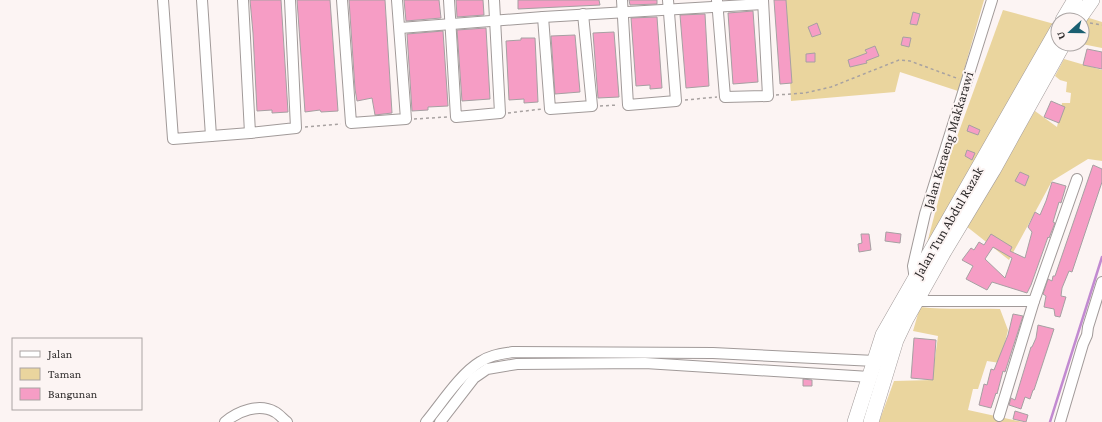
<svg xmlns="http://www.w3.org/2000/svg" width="1102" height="422" viewBox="0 0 1102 422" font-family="'Crimson Pro',serif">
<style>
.green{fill:#ead59e}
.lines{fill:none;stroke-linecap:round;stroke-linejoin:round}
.stream{stroke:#c28ad1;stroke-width:2.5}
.building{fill:#f69dc5;stroke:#a6a0a2;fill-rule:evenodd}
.minor-casing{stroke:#a19a99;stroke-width:12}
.primary-casing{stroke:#a19a99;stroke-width:16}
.path{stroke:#a8a2a1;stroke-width:1.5;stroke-dasharray:3 3;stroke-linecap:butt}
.minor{stroke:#fff;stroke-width:10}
.primary{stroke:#fff;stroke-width:15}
.labels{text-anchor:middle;stroke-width:4;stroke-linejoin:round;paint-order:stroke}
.street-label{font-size:14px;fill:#2e2b2b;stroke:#fcf4f3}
</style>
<rect width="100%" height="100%" fill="#fcf4f3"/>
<!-- green -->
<g class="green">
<path d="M786,0H984L958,91L900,72L895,92L791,101Z"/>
<path d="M1003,10L1058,25L920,270L950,156Z"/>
<path d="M1086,17L1102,22V48L1082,44V24Z"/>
<path d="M1064,59L1102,70V161L1088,159L1052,181L1009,260L966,226L1035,111L1057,127L1062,103H1070L1071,93L1066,92L1067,82L1060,80L1055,76Z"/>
<path d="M920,307C947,310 973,308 1000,309L1008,330L1000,363L987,361L978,389H973L968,410L1023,422H879L894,381L932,380L938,336L913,331Z"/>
</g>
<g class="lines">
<!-- stream -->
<path class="stream" d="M1050,422L1102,257"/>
</g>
<!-- building -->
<g class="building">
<path d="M250,0H281L288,112L272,113V110L257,111L253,33Z"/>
<path d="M297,0H330L338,111L321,112L320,110L305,112Z"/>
<path d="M349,0H385L392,113L375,115L372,98L357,101L355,89Z"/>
<path d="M404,0H439L441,18L406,21Z"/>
<path d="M456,0H483L484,15L457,17Z"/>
<path d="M518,0H599L600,5L518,9Z"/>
<path d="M629,0H657V4L630,5Z"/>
<path d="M774,0H786L792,83L780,84Z"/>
<path d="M753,11L758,82L733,84L728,13Z"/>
<path d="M913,12L920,14L917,25L910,24Z"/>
<path d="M705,14L709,86L686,88L680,15Z"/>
<path d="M657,17L662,88L650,89V85L636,86L631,18Z"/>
<path d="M817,23L821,34L812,37L808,27Z"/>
<path d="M486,28L490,99L462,101L457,30Z"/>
<path d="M443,31L448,106L428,107V110L412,111L407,34Z"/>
<path d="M614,32L619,97L598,98L593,33Z"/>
<path d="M575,35L580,92L555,94L551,36Z"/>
<path d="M903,37L911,38L909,47L901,45Z"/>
<path d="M521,38H535L538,102L524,103V99L509,100L506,41L521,40Z"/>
<path d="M875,46L879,56L866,61L867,63L850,67L848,60L867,53L865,50Z"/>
<path d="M1087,49L1102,52V69L1083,65Z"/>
<path d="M815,53V62H806V54Z"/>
<path d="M1051,101L1065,107L1059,123L1044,117Z"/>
<path d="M969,125L980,130L978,135L967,131Z"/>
<path d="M967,150L975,153L972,160L965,156Z"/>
<path d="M1093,165L1102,169V182L1072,272L1069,271L1062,288L1061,296L1066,297L1060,317L1055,316L1054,309L1044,307L1046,296L1043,294L1048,279L1052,281L1053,276H1055Z"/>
<path d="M1020,172L1029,176L1025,186L1015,181Z"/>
<path d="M1052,182L1066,186L1061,203L1059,202L1053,222L1055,223L1049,238L1048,237L1031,285L1027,293L992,282L987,290L966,279L973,266L962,260L971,248L974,250L979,242L984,245L991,234L1012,247L1010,251L1025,258L1032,232L1028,227L1035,212L1040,215L1046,201ZM993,247L1012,258L1005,278L985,259Z"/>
<path d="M886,232L901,234L900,243L885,241Z"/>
<path d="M861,234H869L871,250L859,252L858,244L862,243Z"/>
<path d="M1013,314L1023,316L1005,372L1003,371L997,394L996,393L991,408L979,405L984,384L987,385L991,369L994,370L1008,335Z"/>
<path d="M1038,325L1054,329L1034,390H1033L1030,399L1025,397L1021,409L1009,405L1011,398L1015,400L1031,347H1032L1036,338Z"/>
<path d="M914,338L936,340L933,380L911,378Z"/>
<path d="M803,379L812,380V386H803Z"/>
<path d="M1015,411L1028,415L1026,422L1013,419Z"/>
</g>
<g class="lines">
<defs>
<g id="minor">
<path d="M163,0L173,139L250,133"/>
<path d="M202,0L211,136"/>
<path d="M243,0L250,133L296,128L290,0"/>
<path d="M342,0L351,123L406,119L397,0"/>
<path d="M449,0L456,117L500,113L494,0"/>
<path d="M622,0L628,105L676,101L668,0"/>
<path d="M717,0L725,97L768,96L763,0"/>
<path d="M543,17L550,109L592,106L583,14"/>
<path d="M400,28L543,17L763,4"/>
<path d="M915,280L913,266L925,214L992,0"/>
<path d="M910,301H1034"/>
<path d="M999,416L1034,301L1077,179"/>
<path d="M225,422C238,411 259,403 275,412C279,414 283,419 287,422"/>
<path d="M426,422C441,404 460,374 480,362C490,355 501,354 513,352L713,353L875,361"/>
<path d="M440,422L474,378L487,369L517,364L645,363L870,377"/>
<path d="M1060,422L1083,344L1087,335L1088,327L1102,282"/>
</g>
<g id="primary">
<path d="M1063,20L1075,0"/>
<path d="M1078,20L1092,0"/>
<path d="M855,422L883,335L1058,29"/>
<path d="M871,422L896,340L906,319L943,253L993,170L1063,44"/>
</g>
</defs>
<!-- minor casing -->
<use href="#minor" class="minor-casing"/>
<!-- primary casing -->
<use href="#primary" class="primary-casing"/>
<!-- path -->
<g class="path">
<path d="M1090,23L1102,25"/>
<path d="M776,95L805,93L831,87L899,60L910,61L959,79"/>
<path d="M685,100L717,97"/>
<path d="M600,106L618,105"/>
<path d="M508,113L542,109"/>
<path d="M414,119L447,117"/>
<path d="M305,127L341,124"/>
</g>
<!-- minor -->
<use href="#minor" class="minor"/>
<!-- primary -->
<use href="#primary" class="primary"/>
</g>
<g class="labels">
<!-- street labels -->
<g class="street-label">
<text transform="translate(948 140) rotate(-73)" y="5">Jalan Karaeng Makkarawi</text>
<text transform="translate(948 222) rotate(-60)" y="5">Jalan Tun Abdul Razak</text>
</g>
</g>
<!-- legend -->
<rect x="12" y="338" width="130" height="72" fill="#fcf4f3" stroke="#aaa4a3"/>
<rect x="20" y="351" width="20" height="6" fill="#ffffff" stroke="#aaa4a3"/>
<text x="48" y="358" font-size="12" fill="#2e2b2b">Jalan</text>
<rect x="20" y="368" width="20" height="12" fill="#ead59e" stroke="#aaa4a3"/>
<text x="48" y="378" font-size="12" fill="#2e2b2b">Taman</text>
<rect x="20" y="388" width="20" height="12" fill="#f69dc5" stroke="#aaa4a3"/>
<text x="48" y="398" font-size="12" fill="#2e2b2b">Bangunan</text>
<!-- north arrow -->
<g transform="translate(1070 32) rotate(249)"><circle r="19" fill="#fcf4f3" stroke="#aaa4a3"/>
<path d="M0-3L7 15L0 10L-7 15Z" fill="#1a5f71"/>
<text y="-6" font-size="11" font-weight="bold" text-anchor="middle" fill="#2e2b2b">U</text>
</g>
</svg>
